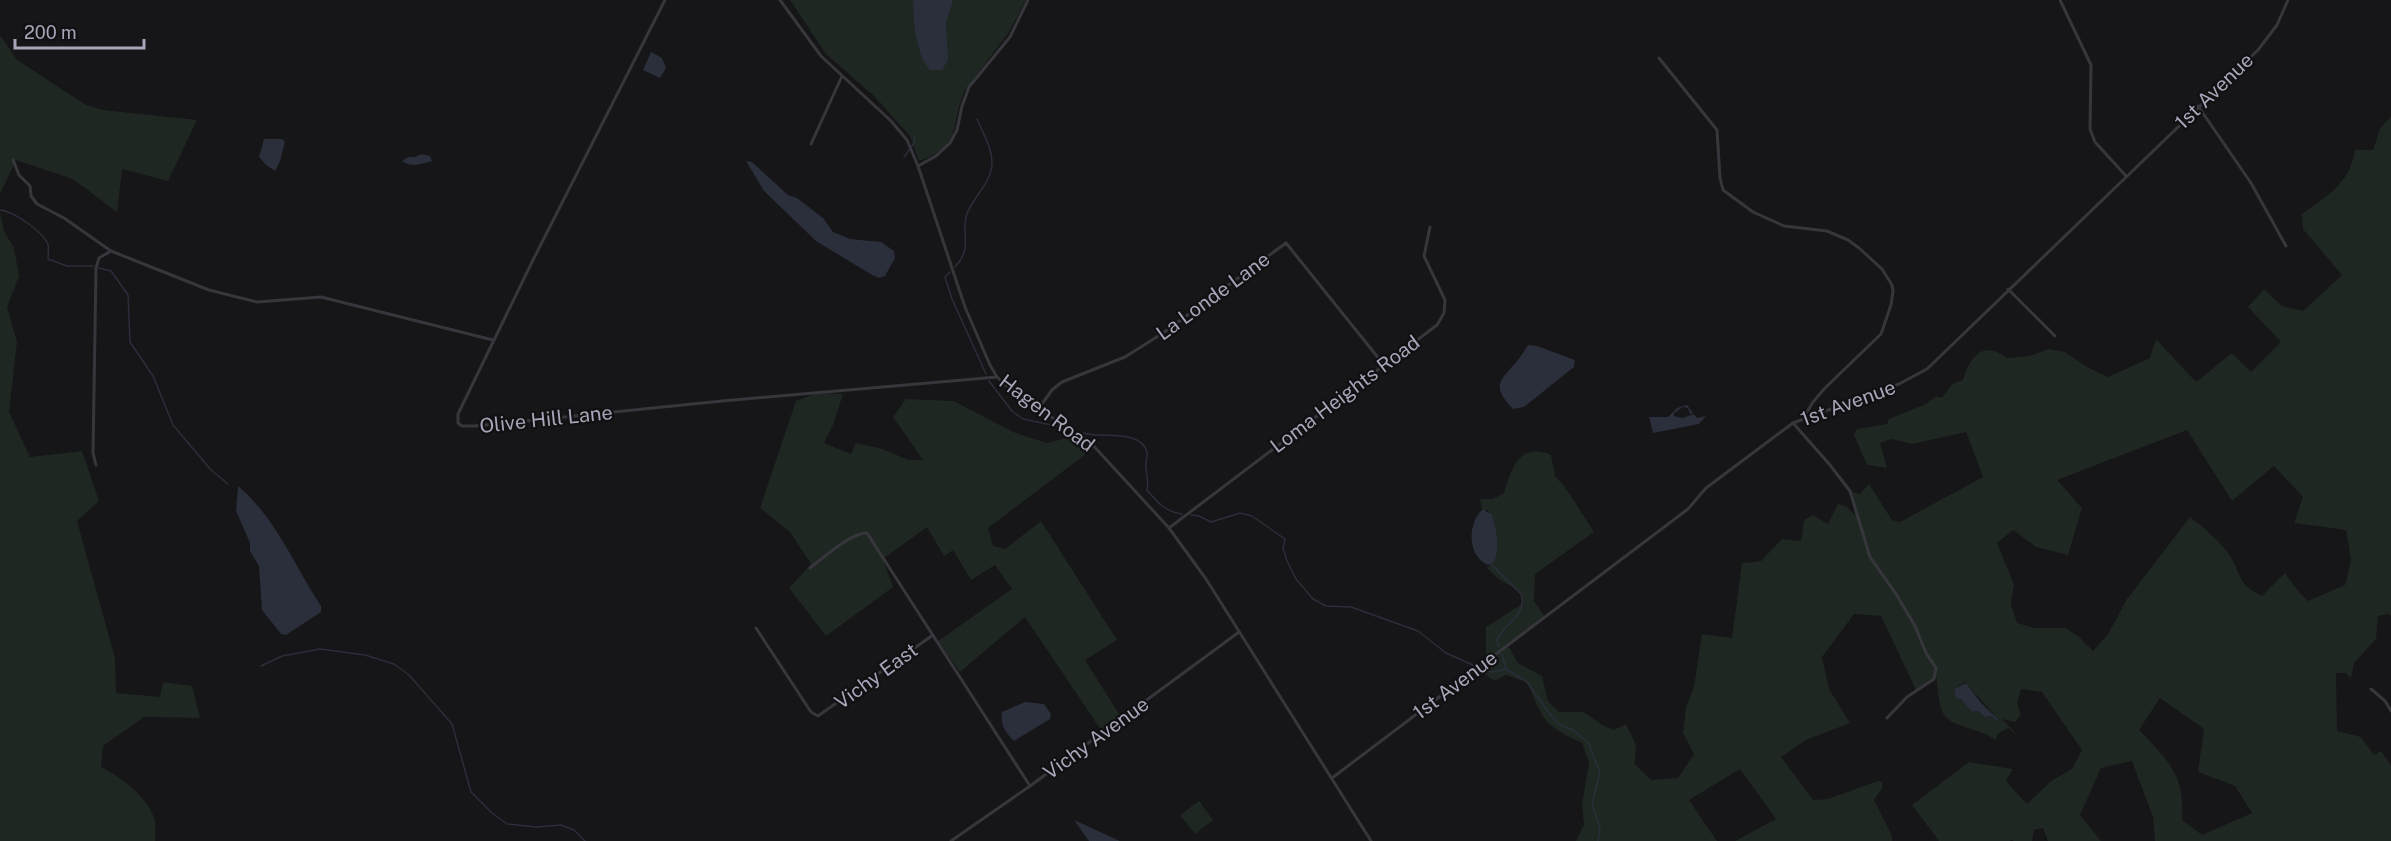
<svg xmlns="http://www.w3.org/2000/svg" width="2391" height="841" viewBox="0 0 2391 841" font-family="'Public Sans',sans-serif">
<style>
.green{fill:#1f2722;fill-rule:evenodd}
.water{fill:#2b2e3b}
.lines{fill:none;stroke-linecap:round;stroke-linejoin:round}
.stream{stroke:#2b2e3b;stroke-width:1.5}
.street{stroke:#37363c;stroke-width:3}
.labels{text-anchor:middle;stroke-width:4.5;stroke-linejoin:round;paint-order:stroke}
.street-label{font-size:20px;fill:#a7a6b8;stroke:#111012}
</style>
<rect width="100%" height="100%" fill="#161517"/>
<!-- green -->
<g class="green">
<path d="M790,0H1026L1009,32L964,92C950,125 963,147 919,161L910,136L875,97L826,54Z"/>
<path d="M0,35L17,60L86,105L103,110L197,120L168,181L122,169L117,212L73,179L16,160L0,194Z"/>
<path d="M2391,116V616L2389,614L2378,616L2376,639L2354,663L2351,678L2346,673H2336L2337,731L2361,737L2374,755L2381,751L2391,765V841H2155L2153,817L2132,761L2101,768L2080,815L2101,841H2048L2043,828L2034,830L2032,841H2013V839L2010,841H1939L1912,805L1969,762L2013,769L2006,781L2027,804L2051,781L2072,769L2082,750L2042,692L2021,689L2017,703L2021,715L2015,722L2002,719L2020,738L2008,728L1999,733L1995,740C1979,727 1950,728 1943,713C1938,703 1938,687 1936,676L1916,690L1881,616L1854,614L1822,657L1829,689L1850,723L1806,740L1781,757L1813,800L1828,799L1878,781L1882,782V788L1874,800L1892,836V841H1735L1776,819L1740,769L1689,800L1717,841H1576L1584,825L1582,805L1589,762L1582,743C1543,725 1543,720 1527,682L1506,675L1494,681L1480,670L1486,661V627L1522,604C1525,590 1511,587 1502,581C1497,578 1492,573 1487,568C1505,550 1494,533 1488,510H1482L1480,499H1493L1504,493C1511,469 1520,441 1551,455L1555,476L1565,487L1594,532L1535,574L1534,601L1545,617L1508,645L1518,663L1542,676L1548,701L1559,712H1584L1602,725L1614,730L1626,724L1636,745L1635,764L1651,780L1678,778L1694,754L1683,733L1686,707L1694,687L1702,634L1732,638L1742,563L1761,561L1782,539L1801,541L1804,520L1813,515L1828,524L1838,504L1846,506L1856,516L1852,492L1860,494L1869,484L1892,520L1900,522L1983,477L1966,432L1912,444L1891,439L1880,443L1887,468L1867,465L1854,435L1857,429L1887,424L1889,419L1926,404L1936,396L1942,398L1952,384L1963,380C1970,356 1983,340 2007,358L2029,356L2049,349L2065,352L2087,367L2108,377L2150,358L2156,339L2196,382L2232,353L2251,372L2281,342L2248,307L2264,289L2282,306L2303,311L2342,275L2303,229L2302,214C2328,195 2350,183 2355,150H2373L2380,129ZM2187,430L2232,501L2274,466L2303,497L2294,523L2346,530L2351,560L2345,585L2308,601L2298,591L2285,573L2262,596C2235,583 2243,574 2228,553C2218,539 2204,528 2190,517L2127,599L2108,634L2093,651L2078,636L2066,628H2035L2017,623L2011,604L2014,584L1997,543L2013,530L2036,547L2068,555L2082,508L2057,480ZM1965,682L1997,718L1995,719L1991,716L1985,717L1978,711L1972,712L1961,699L1956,697L1954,689ZM2160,698L2204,729L2198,772L2235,786L2252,813L2202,835L2182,820C2185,775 2169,761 2139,730Z"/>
<path d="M0,212L4,231L14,248L19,276L7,307L17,342L9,412L30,457L82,451L99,501L77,521L115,658L116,693L160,697L163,682L192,686L200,718L144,717L103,746L101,767C121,777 151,799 155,822C156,828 155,835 155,841H0Z"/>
<path d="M818,393L843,394L833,425L824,443L851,454L856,443L883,449L908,460H923L893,417L906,399L954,401L1013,432L1047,443L1075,436L1090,451L988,528L993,546L1005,549L1041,521L1117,640L1085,660L1121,717L1101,730L1025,617L960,672L938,641L1012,589L995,565L971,580L953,550L944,556L927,527L883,559L893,587L826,636L789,588L811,564L790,532L760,508L796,401Z"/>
<path d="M1199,801L1213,820L1195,834L1180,815Z"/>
</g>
<!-- water -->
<g class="water">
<path d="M913,0H953L946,23L948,60L942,70H930C915,52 914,22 913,0Z"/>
<path d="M651,52L662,58L666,68L660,78L643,70Z"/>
<path d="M264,139H282L285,142L280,161L275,171L266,165L259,157Z"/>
<path d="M421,154L430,156L432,161C423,164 410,168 402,161L408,157H415Z"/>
<path d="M746,161L752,162L788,195L797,198L823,218L833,232L850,239L881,242L894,251L895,258L885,276L879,278L872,275L816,241L764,191Z"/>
<path d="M1528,345L1537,346L1575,360L1574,367L1524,407L1513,409C1491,385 1499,382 1517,361C1521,356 1525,350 1528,345Z"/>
<path d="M1687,405L1693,413L1690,414L1688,408L1683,407L1674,413V416L1682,418L1694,414L1697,418L1706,416L1699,424L1653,433L1649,417H1668L1677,408Z"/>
<path d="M238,486C276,518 294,565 321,606V612L286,635L281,634L262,610L259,566L250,551V543L236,511Z"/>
<path d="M1483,509L1492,515C1496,530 1501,547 1494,562L1488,565C1467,556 1467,523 1483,509Z"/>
<path d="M1966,683L1982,704L1997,718V721L1991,716L1985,717L1978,711L1972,712L1961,699L1956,698L1954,689Z"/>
<path d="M1025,702L1044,704L1051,714L1050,719L1014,741C1005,732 1000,725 1002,712Z"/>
<path d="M1074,820L1120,841H1089Z"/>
</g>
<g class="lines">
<!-- stream -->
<g class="stream">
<path d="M904,157L914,143L915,136"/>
<path d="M0,210C13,211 42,231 48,244C49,248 48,255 48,259L67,266H93"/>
<path d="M955,267C974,247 960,233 967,214C973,197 992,182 992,163C992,148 983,133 977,119"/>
<path d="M99,268L111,271L128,295L130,342L153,376L173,425L211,470L228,484"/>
<path d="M950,272L945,277L952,299L986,374"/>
<path d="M989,381L1012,411L1023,419L1065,428"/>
<path d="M1083,433C1101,439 1140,428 1147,452C1148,456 1145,462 1146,466C1146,475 1149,481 1147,490C1157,502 1166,512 1182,514"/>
<path d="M1191,515L1199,516L1211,522L1240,513L1252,516L1285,539L1283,548L1287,561L1296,579L1313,599L1326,606L1351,607L1418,631L1446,653L1475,666"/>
<path d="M1491,564L1521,594C1528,614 1504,624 1497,640L1499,647"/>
<path d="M1502,654L1506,669L1527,682L1544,706L1558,724L1573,730L1588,742L1600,773L1592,803L1600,829L1598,841"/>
<path d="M261,666L282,656L320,649L365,655L394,664L409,675L452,724L471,792L492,813L507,824L536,827L561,825L574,830L585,841"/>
<path d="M1480,670L1493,672L1506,669"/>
</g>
<!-- street -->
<g class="street">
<path d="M665,0L533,260L458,414V423L462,426H475L722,401L997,377"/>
<path d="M780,0L821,56L891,121L907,140L918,166L965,307L990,365L997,377L1014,393L1090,442L1169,528L1206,579L1371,841"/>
<path d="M2060,0L2091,65L2090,129L2095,142L2126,176"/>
<path d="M1659,58L1717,130L1720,178L1723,190L1753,212L1784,226L1827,231L1848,240L1859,248L1882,269L1892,285L1893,291L1891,305L1881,334L1825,388L1813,402L1804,417"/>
<path d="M2198,106L2251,183L2286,246"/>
<path d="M811,144L842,76"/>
<path d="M13,160L19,175L30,186L31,196L37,204L64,218L111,251L209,290L257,302L321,297L493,340"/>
<path d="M918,166L936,156L950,143L957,130L962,106L969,87L1010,37L1028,0"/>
<path d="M2008,289L2055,336"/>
<path d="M1039,408L1052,390L1062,382L1125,357L1163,333L1286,243L1384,365"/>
<path d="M1793,423L1830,465L1850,491L1870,557L1896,594L1915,626L1926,653L1936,668L1934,679L1907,697L1887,718"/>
<path d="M96,465L93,453L96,268L99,258L111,251"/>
<path d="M1169,528L1437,325L1444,313L1445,300L1424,256L1430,227"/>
<path d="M810,568C823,558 852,532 867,533L1030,786"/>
<path d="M756,628L811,712L818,716L933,635"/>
<path d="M2371,689L2385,701L2391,711"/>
<path d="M1332,778L1688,509L1706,488L1793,423L1899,384L1927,369L2258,50L2277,25L2288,0"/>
<path d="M951,841L1030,786L1239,632"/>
</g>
</g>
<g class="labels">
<!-- street labels -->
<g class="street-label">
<text transform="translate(2214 91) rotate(-44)" y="7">1st Avenue</text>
<text transform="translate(1213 296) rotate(-36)" y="7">La Londe Lane</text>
<text transform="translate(1345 394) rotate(-37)" y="7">Loma Heights Road</text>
<text transform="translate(1848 403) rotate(-20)" y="7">1st Avenue</text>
<text transform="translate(1047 413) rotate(37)" y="7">Hagen Road</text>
<text transform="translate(546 419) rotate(-6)" y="7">Olive Hill Lane</text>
<text transform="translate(876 676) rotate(-36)" y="7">Vichy East</text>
<text transform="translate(1455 685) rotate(-37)" y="7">1st Avenue</text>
<text transform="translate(1096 738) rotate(-36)" y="7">Vichy Avenue</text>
</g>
</g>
<!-- scale -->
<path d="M15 39v9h129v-9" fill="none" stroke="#a7a6b8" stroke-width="3"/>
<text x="24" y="39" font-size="18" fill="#a7a6b8" stroke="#111012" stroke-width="4.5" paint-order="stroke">200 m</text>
</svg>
